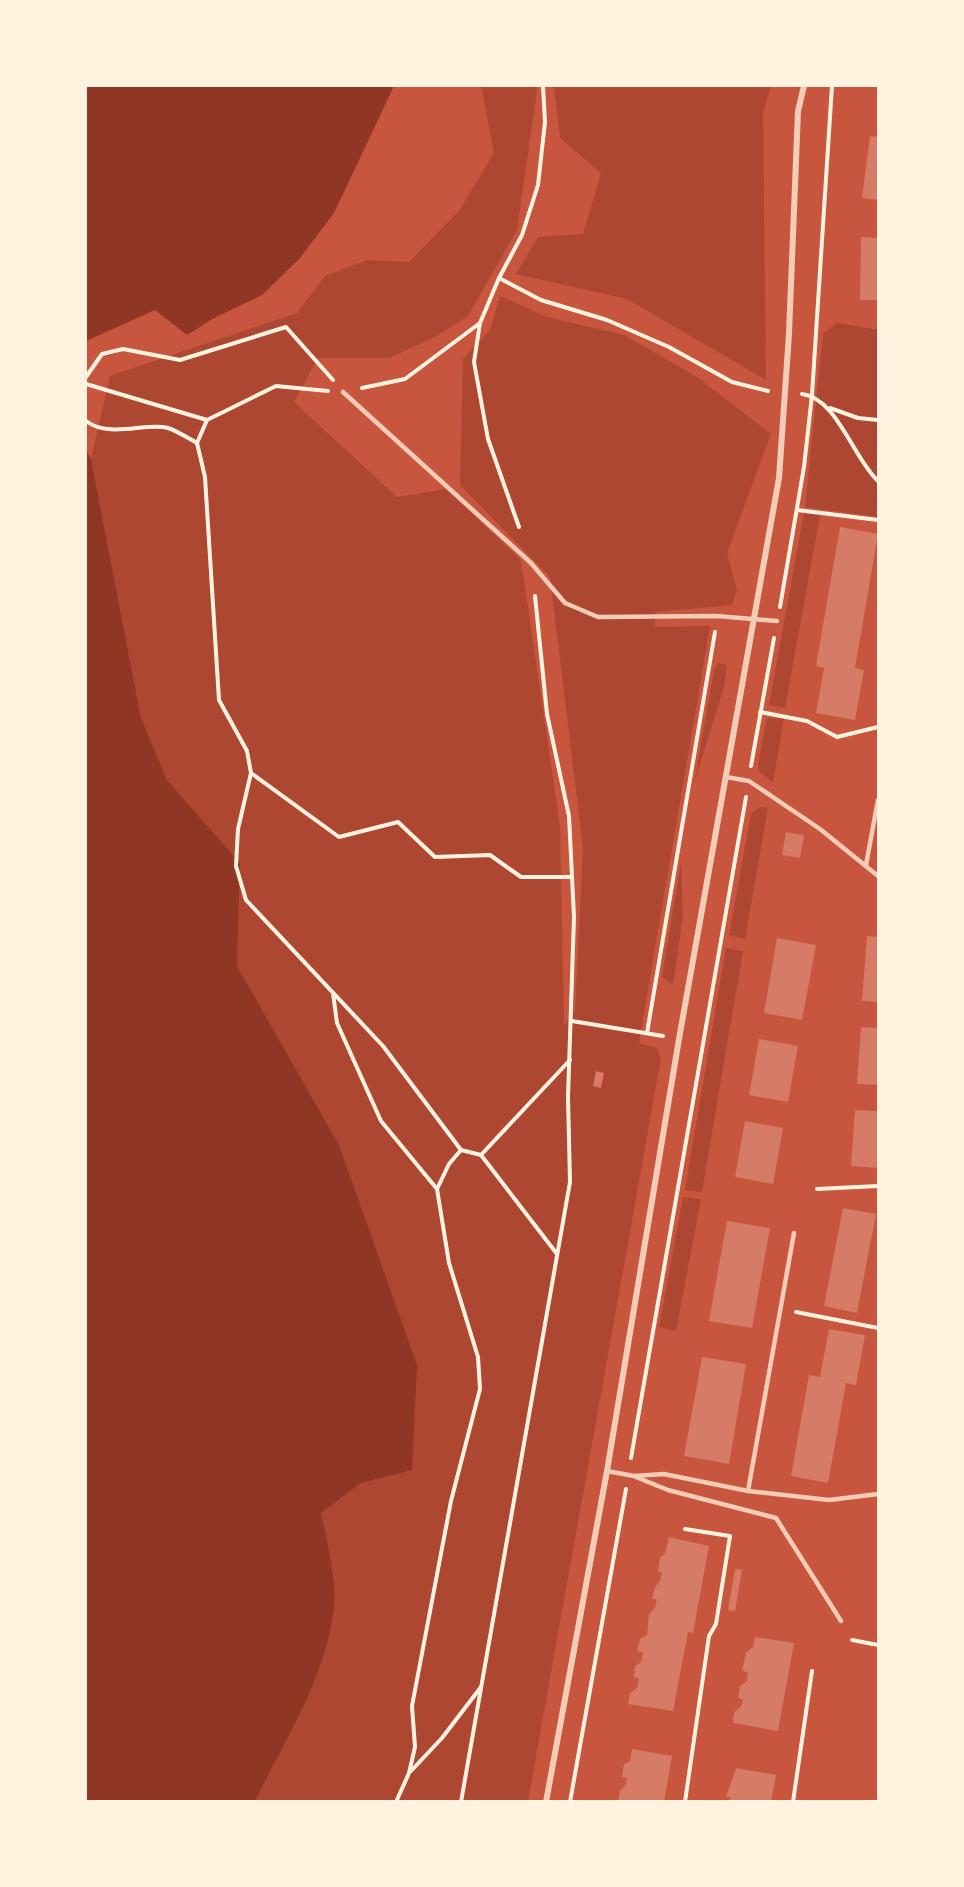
<svg xmlns="http://www.w3.org/2000/svg" width="964" height="1887" viewBox="0 0 964 1887" font-family="'Asap Condensed',sans-serif">
<style>
.green{fill:#ae4732}
.water{fill:#8f3625}
.building{fill:#d67c66}
.lines{fill:none;stroke-linecap:round;stroke-linejoin:round}
.path{stroke:#fff3e0;stroke-width:4}
.service{stroke:#f1ccb7;stroke-width:4.5}
.minor{stroke:#f1ccb7;stroke-width:6}
</style>
<rect width="100%" height="100%" fill="#c8553d"/>
<!-- green -->
<g class="green">
<path d="M481,86H536L537,91L517,230L468,316L435,337L389,358H318L294,402L397,497L446,489L521,560L560,826L564,1025L575,1011L583,848L550,577L460,485L463,359L490,330L500,296L547,317L624,335L697,377L771,434L727,553L737,590L732,605L655,612V627L710,626L639,1043L657,1048L661,1059L528,1801H255C285,1740 326,1678 334,1608C337,1580 327,1540 321,1513L361,1483L412,1469L363,1217L339,1145L237,966L240,863L167,780L141,718L91,459L110,376L297,313L325,276L367,260L409,262L459,211L494,153Z"/>
<path d="M554,86H771L763,113L766,380L627,299L516,274L538,237L583,234L601,173L560,138Z"/>
<path d="M837,323L878,330V517L805,507L823,333Z"/>
<path d="M804,513L820,515L785,708L769,705Z"/>
<path d="M718,663L727,665L724,687L695,780L714,670Z"/>
<path d="M767,718L784,719L773,782L759,772L758,765Z"/>
<path d="M760,807L768,808L745,939L729,935L751,814Z"/>
<path d="M681,862L683,916L673,985L662,977Z"/>
<path d="M726,948L743,951L702,1192L685,1190Z"/>
<path d="M683,1197L701,1199L676,1331L659,1327Z"/>
</g>
<!-- water -->
<g class="water">
<path d="M86,86H394L334,213L300,258L262,295L212,319L187,335L155,310L86,341Z"/>
<path d="M86,450L91,459L141,718L167,780L240,863L237,966L339,1145L417,1365L412,1470L361,1483L321,1513C327,1540 337,1580 334,1608C326,1678 285,1740 255,1801H86Z"/>
</g>
<!-- building -->
<g class="building">
<path d="M870,136L878,137V200L862,198Z"/>
<path d="M861,237L878,238V300H860Z"/>
<path d="M840,527L878,534L855,668L864,670L855,720L816,713L824,668L816,666Z"/>
<path d="M786,832L804,835L800,858L782,855Z"/>
<path d="M867,936L878,937V1002L862,1001Z"/>
<path d="M777,938L816,945L802,1020L764,1013Z"/>
<path d="M861,1027L878,1028V1085L857,1084Z"/>
<path d="M759,1039L798,1046L788,1102L749,1095Z"/>
<path d="M596,1071L604,1073L601,1088L593,1086Z"/>
<path d="M855,1110L878,1111V1168L851,1166Z"/>
<path d="M745,1121L783,1128L773,1184L735,1177Z"/>
<path d="M843,1208L876,1214L857,1313L824,1306Z"/>
<path d="M727,1221L770,1228L752,1328L709,1321Z"/>
<path d="M829,1329L865,1335L856,1385L846,1383L828,1483L791,1476L809,1375L820,1377Z"/>
<path d="M702,1357L746,1364L729,1464L684,1456Z"/>
<path d="M669,1537L709,1546L693,1633L688,1632L673,1711L628,1704L630,1693L637,1688L639,1678L634,1677L635,1666L641,1662L643,1652L637,1651L640,1639L647,1635L649,1614L655,1608L657,1599H652L655,1587L660,1581L662,1572H658L660,1557L665,1554Z"/>
<path d="M735,1569L742,1570L735,1611L728,1610Z"/>
<path d="M755,1637L794,1643L778,1731L733,1723L734,1712L741,1707L743,1700L738,1698L740,1686L747,1681L748,1673L742,1670L746,1653L753,1647Z"/>
<path d="M632,1749L672,1756L664,1802H618L620,1791L625,1786L627,1778L622,1777L624,1764L630,1761Z"/>
<path d="M736,1768L776,1775L771,1802H730V1797H726Z"/>
</g>
<g class="lines">
<!-- path -->
<g class="path">
<path d="M499,278L541,300L607,320L669,347L732,382L768,391"/>
<path d="M86,377L102,354L123,349L180,360L286,327L333,380"/>
<path d="M86,384L207,420"/>
<path d="M362,388L405,379L480,323"/>
<path d="M328,391L276,386L207,420L197,443L205,477L219,700L247,751L251,773L238,829L236,866L246,900L383,1046L461,1150"/>
<path d="M802,394C837,398 853,458 878,481"/>
<path d="M830,408L858,418L878,420"/>
<path d="M86,421C110,439 145,422 168,428C177,431 188,438 197,443"/>
<path d="M797,510L878,520"/>
<path d="M519,527L488,439L474,362L480,323L499,278L522,235L538,185L545,122L543,86"/>
<path d="M780,607L804,467L812,395L832,86"/>
<path d="M760,712L807,721L837,737L878,727"/>
<path d="M751,766L774,638"/>
<path d="M251,773L339,837L398,822L435,857L490,855L521,877H572"/>
<path d="M333,993L337,1023L381,1121L437,1189"/>
<path d="M572,1021L663,1036"/>
<path d="M647,1033L715,632"/>
<path d="M481,1155L570,1060"/>
<path d="M817,1189L878,1186"/>
<path d="M796,1312L878,1328"/>
<path d="M631,1458L746,797"/>
<path d="M852,1640L878,1645"/>
<path d="M411,1771L442,1738L481,1687"/>
<path d="M396,1802L409,1773L415,1747L412,1706L451,1501L480,1389L478,1357L449,1263L437,1189L449,1164L461,1150L481,1155L557,1254"/>
<path d="M461,1802L570,1182L568,1097L574,917L569,816L547,714L535,596"/>
<path d="M570,1802L626,1489"/>
<path d="M685,1802L709,1636L716,1624L730,1536L685,1529"/>
<path d="M793,1802L812,1671"/>
</g>
<!-- service -->
<g class="service">
<path d="M343,392L531,563L565,603L598,617L717,616L777,621"/>
<path d="M726,777L749,781L820,829L878,876"/>
<path d="M866,865L878,800"/>
<path d="M607,1471L634,1476L664,1474L748,1491L829,1500L878,1494"/>
<path d="M636,1477L668,1490L776,1518L841,1621"/>
<path d="M748,1491L794,1233"/>
</g>
<!-- minor -->
<path class="minor" d="M546,1802L607,1471L679,1039L779,478L789,334L798,111L804,86"/>
</g>
<!-- border -->
<rect width="964" height="1887" fill="none" stroke="#fff3e0" stroke-width="174"/>
</svg>
